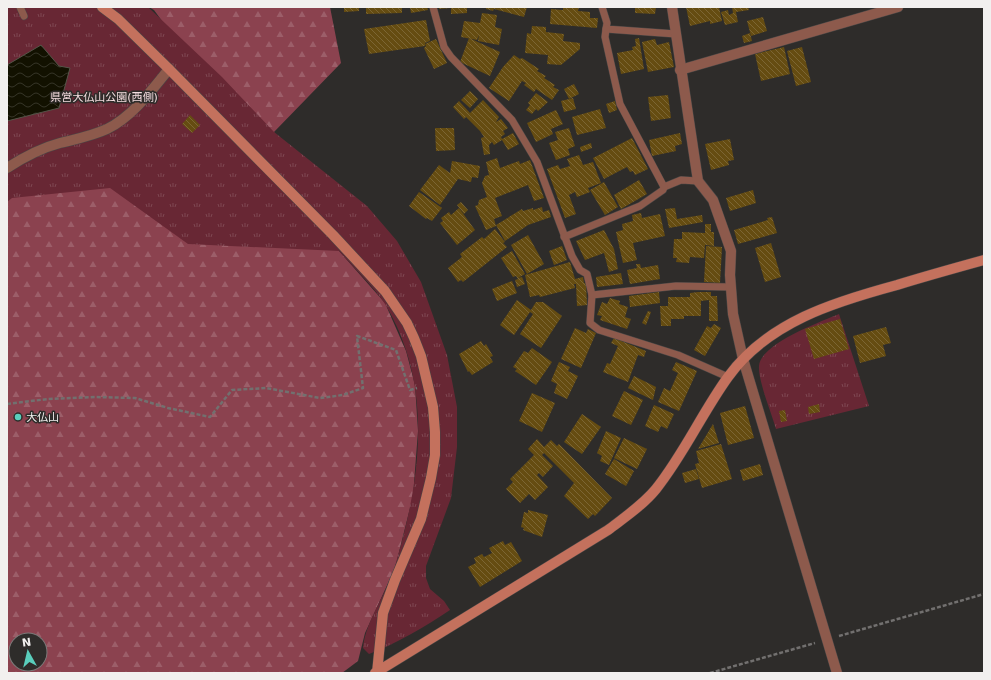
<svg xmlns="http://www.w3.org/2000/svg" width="991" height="680" viewBox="0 0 991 680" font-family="'DejaVu Sans','Noto Sans JP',sans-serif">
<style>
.forest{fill:url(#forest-firs);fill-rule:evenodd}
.park{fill:url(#park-tufts)}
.water{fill:url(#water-waves);stroke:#555448}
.building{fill:url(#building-back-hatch)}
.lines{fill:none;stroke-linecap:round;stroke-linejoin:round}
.lane-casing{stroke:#494746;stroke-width:8}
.street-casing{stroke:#494746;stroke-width:11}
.secondary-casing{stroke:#494746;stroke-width:11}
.path{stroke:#72706f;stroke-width:2.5;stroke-dasharray:4 2;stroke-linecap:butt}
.lane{stroke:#8d5a4c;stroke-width:7}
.street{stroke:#8d5a4c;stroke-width:10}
.secondary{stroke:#c4715d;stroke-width:10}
.poi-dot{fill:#5acebc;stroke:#2e2c2a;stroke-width:1.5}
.labels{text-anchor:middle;stroke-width:3;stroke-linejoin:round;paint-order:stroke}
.park-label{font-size:11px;fill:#f4dcdf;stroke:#2e2c2a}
.poi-label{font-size:11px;fill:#f2f0ef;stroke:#2e2c2a;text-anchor:start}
</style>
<defs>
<pattern id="forest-firs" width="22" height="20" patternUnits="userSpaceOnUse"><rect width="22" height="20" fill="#8b424f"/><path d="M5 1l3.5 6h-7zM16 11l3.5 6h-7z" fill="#9c5e69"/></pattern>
<pattern id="park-tufts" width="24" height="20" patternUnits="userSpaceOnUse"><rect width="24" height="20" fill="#682734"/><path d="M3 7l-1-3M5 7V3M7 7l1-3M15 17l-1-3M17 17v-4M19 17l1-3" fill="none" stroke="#7e4752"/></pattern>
<pattern id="water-waves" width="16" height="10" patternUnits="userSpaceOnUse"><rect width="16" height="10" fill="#121100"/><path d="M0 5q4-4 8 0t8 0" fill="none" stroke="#353426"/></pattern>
<pattern id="building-back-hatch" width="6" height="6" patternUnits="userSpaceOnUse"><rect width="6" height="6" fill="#654c11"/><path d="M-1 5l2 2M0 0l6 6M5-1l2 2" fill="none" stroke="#7c6634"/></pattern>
</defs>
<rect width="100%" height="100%" fill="#2e2c2a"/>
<!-- forest -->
<path class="forest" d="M149,7H330L341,63L274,132L339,251L385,303L406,351L415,385L418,431L413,496L395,568L365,633L358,661L342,673H7V184L196,67L154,10ZM16,640H40V664H16Z"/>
<!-- park -->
<g class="park">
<path d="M7,7H148L222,77L274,132L367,206L397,241L421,282L447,355L457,407V447L451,498L426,566V578L430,589L444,601L450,610C425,627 397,643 369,654L363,648C366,619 387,594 395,566C421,479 434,386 385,304C375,288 352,266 339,251L188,244L110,188L12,198L7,202Z"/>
<path d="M839,314L869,406L776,429C772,414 758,381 759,366C760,344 820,322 839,314Z"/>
</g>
<!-- water -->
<path class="water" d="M41,45L59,66L70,68L59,108L7,121V65Z"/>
<!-- building -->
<g class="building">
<path d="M344,7H359V11L344,12Z"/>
<path d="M366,7H402V13L366,14Z"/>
<path d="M410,7H427L428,10L411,13Z"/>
<path d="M439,7H467V13L451,14V8L439,9Z"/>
<path d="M486,7H527L524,17L494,9L493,11L486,9Z"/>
<path d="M563,7H579L578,11L590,12V18H598L597,28L550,24L551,9L563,10Z"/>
<path d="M635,7H656L655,14L635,13Z"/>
<path d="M686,7H719L722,21L710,24V21L690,26Z"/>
<path d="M732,7H748L749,10L736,12L738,22L725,25L721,12L728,10L729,15L733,13Z"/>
<path d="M482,13L497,15L495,27L502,29L499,45L478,41L479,35L477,40L461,37L464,21L480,23Z"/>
<path d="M763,17L767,31L751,36L747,21Z"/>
<path d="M426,20L430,41L425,43V46L369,54L364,29Z"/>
<path d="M532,26L546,27V32L564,34L563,41L580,43V49L561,65L547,64L548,55L525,53L527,33L531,34Z"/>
<path d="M750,33L752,41L744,43L742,36Z"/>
<path d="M469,38L500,52L490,76L460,62Z"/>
<path d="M639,38L644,69L621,74L617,53L633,50L632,47L636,46L635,39Z"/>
<path d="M436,39L447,63L434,69L424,48L426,46L425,44Z"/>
<path d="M655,39L657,45L669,42L674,67L648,72L642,42Z"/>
<path d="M784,47L790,74L761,81L755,54Z"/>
<path d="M802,47L811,82L796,86L787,51Z"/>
<path d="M514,55L520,59L522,58L539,69L537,71L546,76L544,78L555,85L553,87L559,90L552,100L536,89L534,92L524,85L526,83L522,81L509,101L489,88L503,67Z"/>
<path d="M574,84L579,94L569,99L564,89Z"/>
<path d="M470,91L478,99L470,108L461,100Z"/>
<path d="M536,93L548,102L538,111L536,109L532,114L526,110L530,105L528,103Z"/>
<path d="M668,95L671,118L651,121L648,97Z"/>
<path d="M573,98L576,109L564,112L561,101Z"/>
<path d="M483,100L499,117L496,122L501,119L508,128L503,131L505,134L501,137L502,139L513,133L519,144L508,150L502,140L494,145L492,142L489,145L490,154L484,155L481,138L484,137L480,131L466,117L464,119L453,107L459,101L470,113Z"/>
<path d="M615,101L617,110L609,113L606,104Z"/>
<path d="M600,109L606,128L577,135L572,117Z"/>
<path d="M556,110L563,124L551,129L553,134L536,142L527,123Z"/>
<path d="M190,115L200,125L192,133L182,124Z"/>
<path d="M435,128H454L455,150L436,151Z"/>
<path d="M569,128L575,146L568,149L570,155L556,160L549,143L558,140L555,132Z"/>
<path d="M680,133L682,144L675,146L676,151L652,156L649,140Z"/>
<path d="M632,138L648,169L635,175L633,171L630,172L627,167L604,179L593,158Z"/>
<path d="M730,139L734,160L728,161L729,165L711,170L705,144Z"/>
<path d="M591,143L592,148L581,152L580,147Z"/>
<path d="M579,155L583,165L593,162L601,183L588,188L590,192L577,197L575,192L569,195L576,214L565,218L547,169L558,165L560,169L570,166L567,159Z"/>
<path d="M497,158L500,168L519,161L520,164L530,160L544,198L534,201L528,185L495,198L502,216L494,219L496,226L486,230L475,206L478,205L479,200L487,197L482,183L485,176L489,175L486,162Z"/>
<path d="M452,161L480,166L478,178L472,177L471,182L458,179L440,205L420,190L439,165L450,173Z"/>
<path d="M639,180L647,194L621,209L614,195Z"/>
<path d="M604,182L618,207L605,215L590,190Z"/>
<path d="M753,190L756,203L730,211L726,198Z"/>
<path d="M419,192L442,208L432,221L427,218L426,219L409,206Z"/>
<path d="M461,202L468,210L464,214L457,205Z"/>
<path d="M542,207L543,212L549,210L551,217L528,225L505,241L496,225L522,209L523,211L533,208V210Z"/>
<path d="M459,208L475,230L457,245L440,223L443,221L441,218L449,212L451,215Z"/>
<path d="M675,208L677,219L702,215L703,222L669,228L665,209Z"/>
<path d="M641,213L642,218L660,214L665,236L633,243L637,260L623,263L616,232L623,230L622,224L633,221L632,215Z"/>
<path d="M772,217L777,233L738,244L734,230L768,220L767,218Z"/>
<path d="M705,224H711V232H714V246L705,245L704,258L690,257L689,263L676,262L677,258H673L674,239H682V232L705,233Z"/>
<path d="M495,229L505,242L503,243L507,247L463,282L461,280L458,282L448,268L462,257L460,254L482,237L484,239Z"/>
<path d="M604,230L614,249L618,269L609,272L604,253L585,260L576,241Z"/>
<path d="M528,235L544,264L527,274L511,245Z"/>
<path d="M771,243L781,277L765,282L755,248Z"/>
<path d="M562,246L567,260L554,265L549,251Z"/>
<path d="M706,246L722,247L720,283L704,282Z"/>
<path d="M512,251L525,274L518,278L522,277L525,284L517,287L515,280L518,279L516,276L513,277L501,258Z"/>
<path d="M570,262L575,279L583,277L584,283H586L587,305L577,306L576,284H574L575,288L540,297L539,295L530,297L525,275Z"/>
<path d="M636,264H640L641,268L658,265L660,279L630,284L627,270L637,268Z"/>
<path d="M621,273L623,284L597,287L596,277Z"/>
<path d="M512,281L517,293L497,301L492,289Z"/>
<path d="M659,292L660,303L630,307L629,296Z"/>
<path d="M698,292H711V296H717L718,321H709V300L701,301V316H684V319H671V326H661L660,306H668V297H690V293Z"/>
<path d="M610,298L620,301L619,304L628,307L625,317L631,319L627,329L600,320L602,316L597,315L602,302L607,304Z"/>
<path d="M517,300L531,310L536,302H543L562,316L541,348L520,334L533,314L530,312L514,335L500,325Z"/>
<path d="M648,311L651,312L646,325L642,323Z"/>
<path d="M840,319L849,349L814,359L805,329Z"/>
<path d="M714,324L721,328L705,356L694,350L707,326L711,328Z"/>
<path d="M886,327L891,343L883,345L886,356L860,363L853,336Z"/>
<path d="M575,328L586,333L588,329L596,333L581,368L561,359Z"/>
<path d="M614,338L646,351L644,357L638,355L628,382L603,372L607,363L610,364L618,346L611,343Z"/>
<path d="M481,341L484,346L486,344L493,356L490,357L493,362L472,375L469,371L468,372L459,354Z"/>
<path d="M532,348L552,362L536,385L515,371L517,369L513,367L524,351L528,353Z"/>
<path d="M559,362L570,367L568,371L578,376L567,399L554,393L557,384L551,381Z"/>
<path d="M676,362L697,371L679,411L658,402L664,388L670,391L678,373L672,370Z"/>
<path d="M634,376L656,387L653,400L628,388Z"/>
<path d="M624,391L643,400L631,425L612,416Z"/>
<path d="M532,393L555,403L542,432L519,421Z"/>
<path d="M819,404L820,412L809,414L808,407Z"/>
<path d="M654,405L674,414L667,429L661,426L658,432L645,426Z"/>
<path d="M745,406L754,438L728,445L720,413Z"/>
<path d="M785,410L787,421L781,422L779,411Z"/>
<path d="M582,414L601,427L582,454L564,442Z"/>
<path d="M713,424L719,443L698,449Z"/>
<path d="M606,431L621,438L609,465L600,461L602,456L597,453Z"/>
<path d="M624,438L647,449L637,469L614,458Z"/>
<path d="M537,439L544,447L551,440L557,446L559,444L612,498L595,516L593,514L588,519L564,496L574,483L544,453L542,455L553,466L543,477L539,473L537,475L548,487L535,500L529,494L520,503L506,489L513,482L510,479L534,455L528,449Z"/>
<path d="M721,444L732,479L702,488L695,464L699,463L696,451Z"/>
<path d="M614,459L634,471L626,486L605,474Z"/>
<path d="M760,464L763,475L743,481L740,470Z"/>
<path d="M696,469L699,479L685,483L682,473Z"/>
<path d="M528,510L548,515L542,537L523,530L524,528L521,527L524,512L528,513Z"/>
<path d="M503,541L505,545L511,542L522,561L480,587L468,567L476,563L474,558L482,554L484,557L492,553L489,548Z"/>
</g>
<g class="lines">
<defs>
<g id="lane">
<path d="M20,7L24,16"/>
<path d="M433,7L444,47L451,57L512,120L537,162L572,256L580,270L587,274L592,295L590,323L599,330L678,355L728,377"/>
<path d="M602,7L607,23L606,29L676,34"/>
<path d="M606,29L605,37L620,104L664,187L681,180L698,181"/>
<path d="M564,237L640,206L663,190L664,187"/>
<path d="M592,295L676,286L730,287"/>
</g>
<g id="street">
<path d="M672,7L698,181L713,200L731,251L730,275L733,314L743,359L837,673"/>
<path d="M680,70L898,7"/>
<path d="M7,168C24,157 41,148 60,143C76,139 92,136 107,129C132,117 152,90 169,69"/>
</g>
<g id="secondary">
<path d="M102,7L118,19L169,69L333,235L385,291L407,323L414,338L421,356L433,407L435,432V455L431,478L421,519L395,580L383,613L377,673"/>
<path d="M375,673L608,530C625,517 643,505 656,489C684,454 702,413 728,377C768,322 834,302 897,285C926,276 955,268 984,260"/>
</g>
</defs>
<!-- lane casing -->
<use href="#lane" class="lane-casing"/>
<!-- street casing -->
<use href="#street" class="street-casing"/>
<!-- secondary casing -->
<use href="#secondary" class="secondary-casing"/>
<!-- path -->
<g class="path">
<path d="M7,404L48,399L95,397L135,398L168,408L210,417L232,390L266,388L320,398L343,395L363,388L357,336L396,350L410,390L417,388"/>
<path d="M839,636L984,594"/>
<path d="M710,673L815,643"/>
</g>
<!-- lane -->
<use href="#lane" class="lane"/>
<!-- street -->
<use href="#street" class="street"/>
<!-- secondary -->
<use href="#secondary" class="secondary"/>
</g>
<!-- markers -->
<circle class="poi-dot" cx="18" cy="417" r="4"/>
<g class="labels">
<!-- park labels -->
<g class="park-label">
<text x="104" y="101">県営大仏山公園(西側)</text>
</g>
<!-- poi labels -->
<g class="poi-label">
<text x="26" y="421">大仏山</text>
</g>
</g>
<!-- border -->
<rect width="991" height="680" fill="none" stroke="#f2f0ef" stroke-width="16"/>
<!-- north arrow -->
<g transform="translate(28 652) rotate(352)"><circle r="19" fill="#2e2c2a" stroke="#7c7a79"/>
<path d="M0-3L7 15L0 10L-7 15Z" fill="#5acebc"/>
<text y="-6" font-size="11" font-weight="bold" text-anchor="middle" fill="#f2f0ef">N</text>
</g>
</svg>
